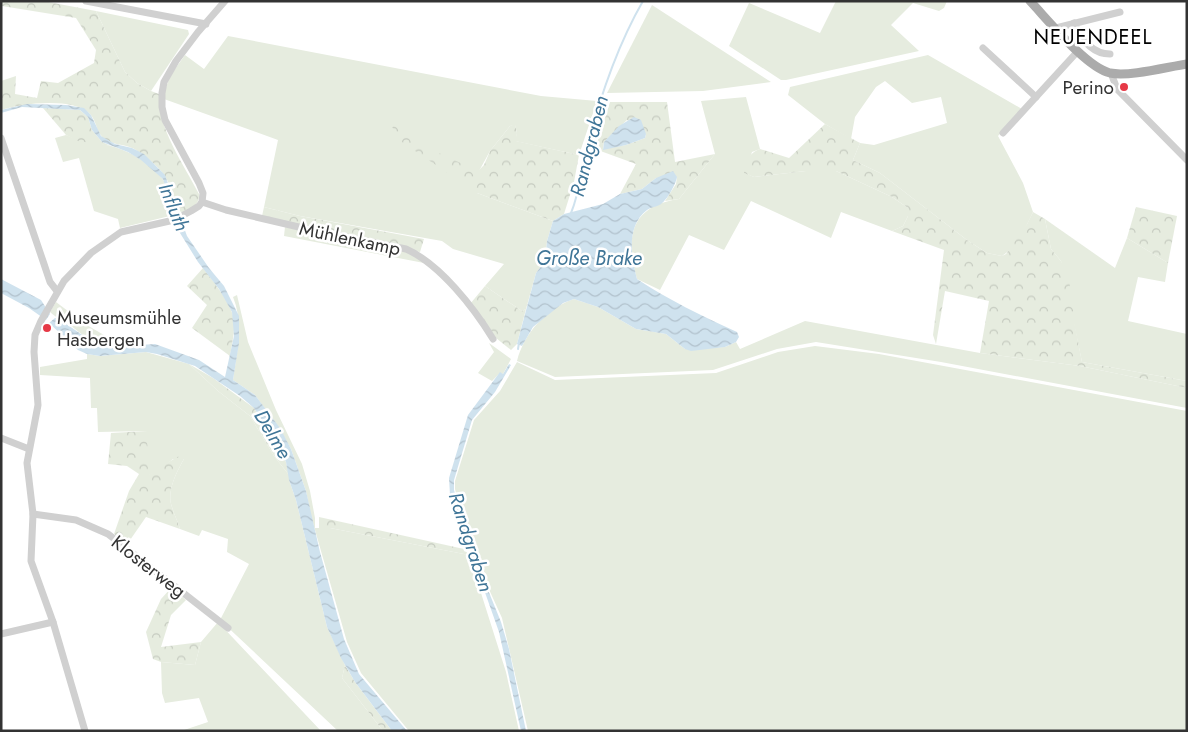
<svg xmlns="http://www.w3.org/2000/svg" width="1188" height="732" viewBox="0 0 1188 732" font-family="Jost,sans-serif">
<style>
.green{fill:#e6ecdf}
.forest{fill:url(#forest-crowns);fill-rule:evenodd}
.water{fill:url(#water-waves)}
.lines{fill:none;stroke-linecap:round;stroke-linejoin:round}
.stream{stroke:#cfe2ee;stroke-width:2}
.minor{stroke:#d0d0d0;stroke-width:7}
.major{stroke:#ababab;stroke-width:9}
.poi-dot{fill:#e63946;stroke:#fff;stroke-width:2}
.labels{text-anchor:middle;stroke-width:5;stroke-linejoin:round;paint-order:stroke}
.poi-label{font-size:19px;fill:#333;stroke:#fff;text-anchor:end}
.street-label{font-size:19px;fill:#333;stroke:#fff}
.neighbourhood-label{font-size:20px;letter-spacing:1px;fill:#000;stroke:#fff}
.water-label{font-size:20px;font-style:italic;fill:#3f7597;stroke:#fff}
</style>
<defs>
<pattern id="forest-crowns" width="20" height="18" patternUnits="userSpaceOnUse" patternTransform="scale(1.25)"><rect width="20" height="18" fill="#e6ecdf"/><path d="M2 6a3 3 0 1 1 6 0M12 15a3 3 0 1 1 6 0" fill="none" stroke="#c6cbc0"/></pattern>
<pattern id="water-waves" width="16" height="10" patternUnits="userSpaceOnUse" patternTransform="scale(1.25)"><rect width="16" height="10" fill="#cfe2ee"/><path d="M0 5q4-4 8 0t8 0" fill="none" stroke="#b2c2cd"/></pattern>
</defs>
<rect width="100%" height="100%" fill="#fff"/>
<!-- green -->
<g class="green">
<path d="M836,1H947L944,8L939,11L913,3L891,25L919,51L786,80H781L729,46L749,3L820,33Z"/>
<path d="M652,5L771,82L703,91L607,93Z"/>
<path d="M96,11L188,30L189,34L151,91L137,83L125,72Z"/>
<path d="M228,36L541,96L597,101L579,155L515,141L517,133L515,125L510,126L490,151L479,171L477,193L553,221L547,241L545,261L536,273L526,309L522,311L485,286L504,264L453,249L442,241L300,216L264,207L278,140L164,99C165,81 175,69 185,55L204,69Z"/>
<path d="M928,55L1022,109L998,136L1023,183L1033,212C1026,227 1016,248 1002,256L987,253L967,240L880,173L853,160L860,143L874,145L947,123L941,97L912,103L885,81L876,87L855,117L851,139L825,124L788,95L790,87Z"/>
<path d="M746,97L760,149L752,152L745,173L754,177L806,171H836L892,197L908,208V216L903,226L892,231L841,212L831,238L751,201L724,250L689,235L660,290L637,279C625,236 631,206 679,199L715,154L701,101Z"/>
<path d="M66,135C81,142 95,142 111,146C129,151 151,163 162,178C169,187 171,204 174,215L120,228L118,219L94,211L79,158L63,162L55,138Z"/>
<path d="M1045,219L1115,268L1127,238L1168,263L1165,282L1138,277L1128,321L1187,334V381L1082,362L1061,261L1051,249Z"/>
<path d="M285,227L402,250L413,254L424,263L284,236Z"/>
<path d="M237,295L248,342L276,410L302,464L310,491L315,518V528H330L469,555L506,672L519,731H409L361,673L347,642L311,516L306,491L291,449L279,428L255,395L233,380C237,352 244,324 233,297Z"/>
<path d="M574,299L598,307L636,329L666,334L685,349L725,347L736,342L740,349L805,321L980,353L1080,366L1187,388V408L941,362L816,342L777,349L713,370L555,377L517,361C524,333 547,308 574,299Z"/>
<path d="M56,302L85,324L123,346C101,351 86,338 70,325C63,320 56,318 50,312Z"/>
<path d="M489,343L511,359L503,374L500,373L492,381L478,373L494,352Z"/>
<path d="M815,346L879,354L1187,411V731H528L502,618L487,585L482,563L474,540L460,510L455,489V481L474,420L500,391L517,362L555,380L716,373L778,352Z"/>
<path d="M146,352L189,364L218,391L250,416L274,456L289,475V480L296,500L327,627L345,665L342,678L383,731H338L220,620L249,564L227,552L228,539L202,530L199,536L180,529C178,521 174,515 172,507C166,492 177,471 184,459H173L162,468L147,476V431L98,432L97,408H91L90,378L40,375V367L87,359V354L100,356Z"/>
<path d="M218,622L321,731H181L208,722L199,698L165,703L162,693L161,662L195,665L201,642Z"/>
</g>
<!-- forest -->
<g class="forest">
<path d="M1,1H43L96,11L125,72L137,83L151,91L159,94C157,127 184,165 199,194C200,206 189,210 178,214C170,185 170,175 144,156C140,154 136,149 132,148C123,144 114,145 106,140C96,134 97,121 90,114C74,97 22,103 1,110V81L16,76L15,94L37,98L41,81L58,83L94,63L96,50L76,18L2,6L1,10Z"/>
<path d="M610,102H667L675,162L715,154L679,199L665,201L676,184L677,177L656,178L642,189L620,194L636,164L595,149ZM627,120L646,134L645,138L626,145L603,149L604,142Z"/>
<path d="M43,108L80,110L88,117L92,130L102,142L111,146L78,141L66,135Z"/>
<path d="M394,116L439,153L478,171L484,165L490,151L510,126L515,124L517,133L516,141L579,155L574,182L564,214L553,221L477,193L396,138C395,130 390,126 391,118Z"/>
<path d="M825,124L860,143L853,160L880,173L967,240L987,253L1002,256L1006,254L1027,224L1033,212L1045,219L1051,249L1061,261L1069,279L1075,326L1082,362L1187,381V388L1080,366L980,353L989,301L945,291L936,344L933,335L944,250L892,231L903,226L908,216V208L892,197L836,171H806L754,177L744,173C747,162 748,153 760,149L789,158Z"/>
<path d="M264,207L300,216L424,239L420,252L262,216Z"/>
<path d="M1136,207L1177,216L1168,263L1127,238Z"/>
<path d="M203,268C213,281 232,304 234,320C235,332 232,344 230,356L192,328L207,305L187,286Z"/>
<path d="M485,286L522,311L526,309L517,344L511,350L496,338L470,304Z"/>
<path d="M189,364L213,378L254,408L277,443L286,462L289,475L274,456L250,416L218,391Z"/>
<path d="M147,431L148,475C160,469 169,460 182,455L184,459C177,471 166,492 172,507C174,515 178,521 180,529L146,517L128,543L114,534L129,491L139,474L127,466L108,464L111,433Z"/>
<path d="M319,517L464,549L469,555L330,528H319Z"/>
<path d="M171,588L186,600L171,615L161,647L201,642L195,665L161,662L153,659L146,632L161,599Z"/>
<path d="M345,665L355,682L392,731H383L342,678Z"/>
</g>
<!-- water -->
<g class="water">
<path d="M27,104L66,105L84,108L91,115L101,136L115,144L132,148L144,154L165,175L187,236L209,268L224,286L239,316V343L233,380L255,395L280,428L291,449L306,491L320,552L344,639L359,674L407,731H392L355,682L341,658L327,627L296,500L289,480L286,462L277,443L254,408L240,396L195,366L157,354L146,352L100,356L87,354L78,350L49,323L55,318L59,319L94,343L110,347L155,344L199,360L225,377L234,336L232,312L219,289L198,262L180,233L163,179L141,160L128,152L102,142L92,130L88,117L80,110L22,107L1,113V110Z"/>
<path d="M634,117L641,120L646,134L645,138L626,145L603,150L604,142L619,126Z"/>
<path d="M673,171L677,177C676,184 667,200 661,204C657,207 651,207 647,210C626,226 631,256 637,279C669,300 702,316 737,332L739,337L736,342L725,347L691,351L685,349L666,334L636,329L598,307L574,299L563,303L533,327L522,346L517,344L536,273L545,261L547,241L553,221L564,214L603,204L620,194L642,189L656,178Z"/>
<path d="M1,279L41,300L50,314L46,320L29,308L1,293Z"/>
<path d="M509,364L511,365L495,392L472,420L454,480V490L460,510L472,539L486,585L501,622L509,649L526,731H521L499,632L470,550L454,511L450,495L449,478L468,415L500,372L503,374Z"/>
</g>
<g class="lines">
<!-- stream -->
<g class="stream">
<path d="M571,213C580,192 581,168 587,147C600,97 617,46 643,1"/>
<path d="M518,349L519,343"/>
</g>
<!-- minor -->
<g class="minor">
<path d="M86,1L206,24"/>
<path d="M1074,23C1081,39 1092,54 1110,54"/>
<path d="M1056,28L1120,12"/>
<path d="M983,48L1036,97"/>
<path d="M1111,73L1117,89L1187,160"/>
<path d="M1003,133L1078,51"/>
<path d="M1,138L44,264L50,282L57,291"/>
<path d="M202,202L226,210L316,231L406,249C440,264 474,308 493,339"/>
<path d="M1,438L29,449"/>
<path d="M33,514L76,520L108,534L228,628"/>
<path d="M1,634L53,622"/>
<path d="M85,731L53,622L31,561L33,514L27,463L38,405L34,352L35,335L41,321L64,281L91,253L121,232L174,220L191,211L199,206L202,202L203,193L199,183L165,120L162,107V93L164,82L176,61L198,32L225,1"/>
</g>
<!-- major -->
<path class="major" d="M1030,1C1048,20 1086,67 1110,73C1129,77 1167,67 1187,64"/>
</g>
<!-- markers -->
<g class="poi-dot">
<circle cx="1124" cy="87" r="5"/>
<circle cx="47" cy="328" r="5"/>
</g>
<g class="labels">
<!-- poi labels -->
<g class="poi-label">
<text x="1114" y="94">Perino</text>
<text x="57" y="324" text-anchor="start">Museumsmühle<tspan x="57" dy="22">Hasbergen</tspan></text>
</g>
<!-- street labels -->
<g class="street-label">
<text transform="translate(350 238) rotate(12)" y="7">Mühlenkamp</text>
<text transform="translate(149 566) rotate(38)" y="7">Klosterweg</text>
</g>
<!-- neighbourhood labels -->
<g class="neighbourhood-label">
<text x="1093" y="44">NEUENDEEL</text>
</g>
<!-- water labels -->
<g class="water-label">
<text transform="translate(589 146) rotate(-76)" y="7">Randgraben</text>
<text transform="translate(174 207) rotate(68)" y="7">Influth</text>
<text x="589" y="265">Große Brake</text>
<text transform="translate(273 434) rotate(59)" y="7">Delme</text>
<text transform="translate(471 542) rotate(72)" y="7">Randgraben</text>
</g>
</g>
<!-- border -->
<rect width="1188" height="732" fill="none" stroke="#333333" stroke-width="5"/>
</svg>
